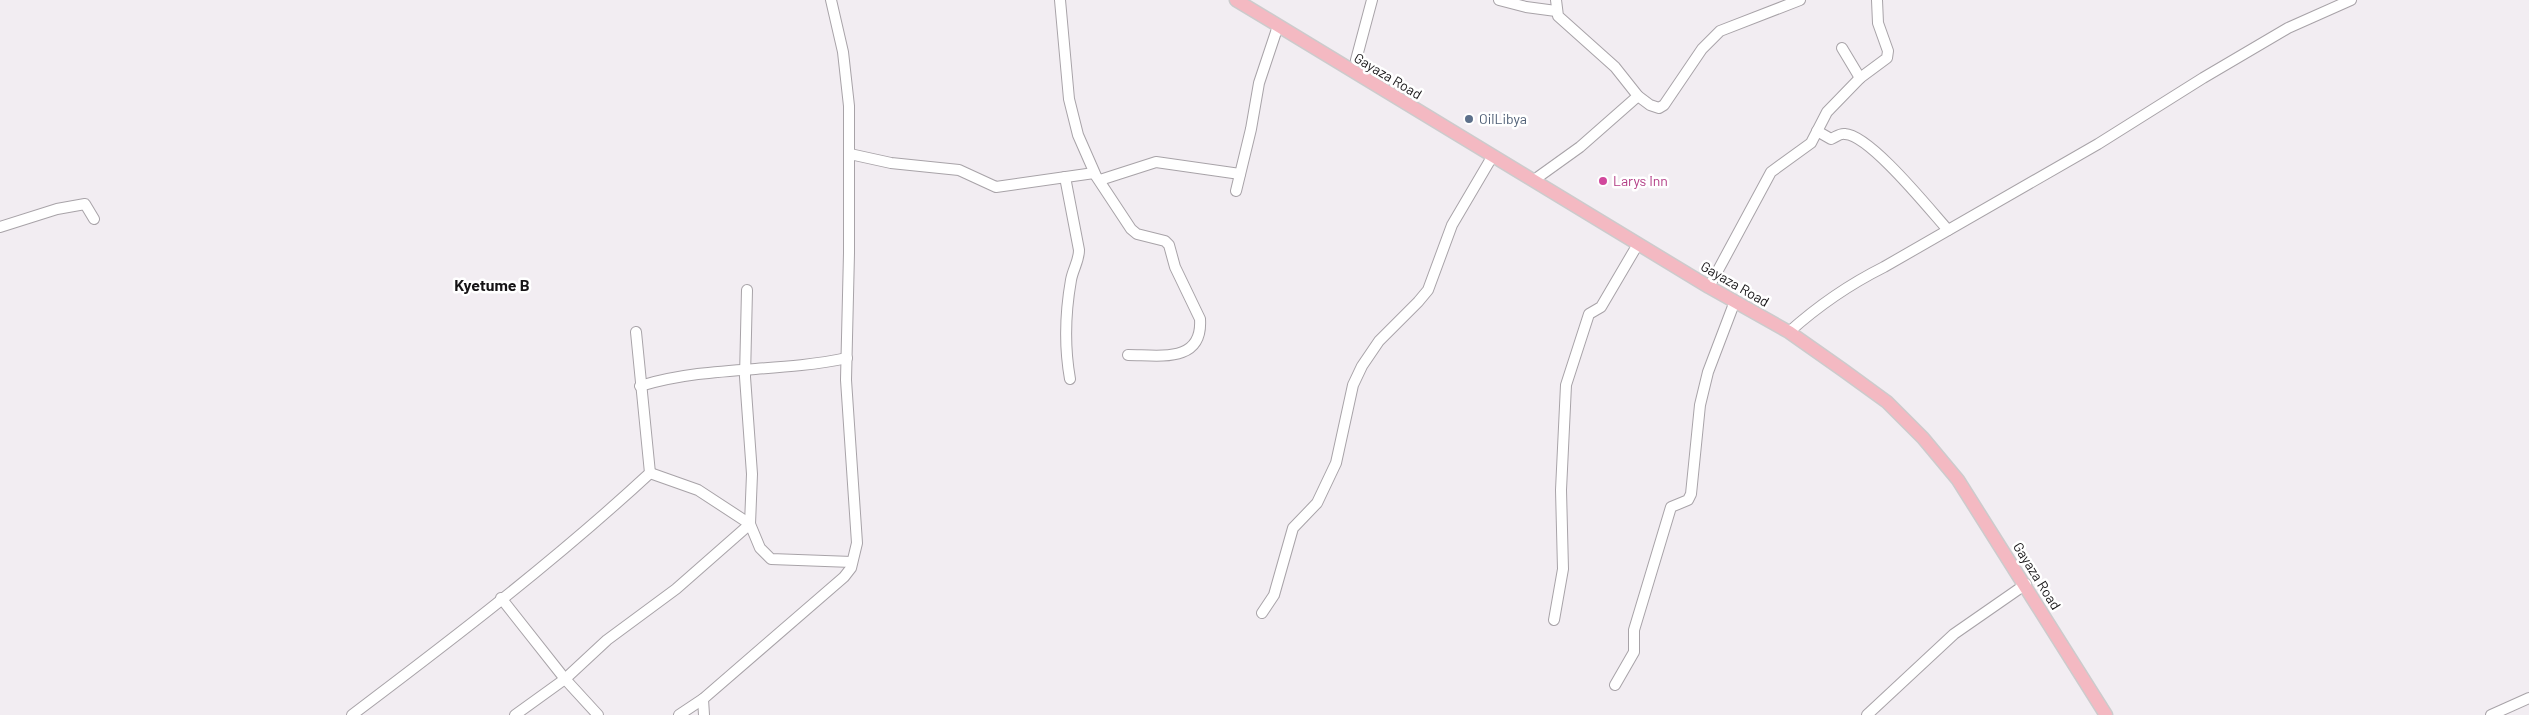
<svg xmlns="http://www.w3.org/2000/svg" width="2529" height="715" viewBox="0 0 2529 715" font-family="Barlow,sans-serif">
<style>
.lines{fill:none;stroke-linecap:round;stroke-linejoin:round}
.minor-casing{stroke:#a8a3a8;stroke-width:12}
.major-casing{stroke:#cccbcc;stroke-width:15}
.minor{stroke:#fff;stroke-width:10}
.major{stroke:#f4b9c2;stroke-width:12}
.service-dot{fill:#5c6f8a;stroke:#fff;stroke-width:2}
.hotel-dot{fill:#d1479c;stroke:#fff;stroke-width:2}
.labels{text-anchor:middle;stroke-width:5;stroke-linejoin:round;paint-order:stroke}
.street-label{font-size:14px;fill:#161416;stroke:#fff}
.service-label{font-size:14px;fill:#4e5e75;stroke:#fff;text-anchor:start}
.hotel-label{font-size:14px;fill:#b23c85;stroke:#fff;text-anchor:start}
.quarter-label{font-size:16px;font-weight:bold;fill:#161416;stroke:#fff}
</style>
<rect width="100%" height="100%" fill="#f2edf2"/>
<g class="lines">
<defs>
<g id="minor">
<path d="M1060,0L1069,99L1078,135L1096,176L1131,229L1137,234L1165,241L1169,245L1175,267L1200,319C1203,364 1158,355 1128,355"/>
<path d="M1499,0L1526,7L1556,11"/>
<path d="M1556,0L1558,16L1615,67L1638,96L1650,105L1659,108L1664,105L1702,49L1720,31L1800,0"/>
<path d="M1842,48L1860,78"/>
<path d="M1356,60L1372,0"/>
<path d="M1817,131L1831,139C1836,137 1840,133 1845,134C1870,135 1930,210 1948,230"/>
<path d="M850,154L891,163L959,170L996,187L1094,173"/>
<path d="M1065,177L1079,250C1079,261 1073,269 1071,280C1065,314 1064,345 1070,379"/>
<path d="M1100,180L1156,162L1240,174"/>
<path d="M1534,180L1580,147L1638,96"/>
<path d="M1236,191L1251,129L1259,83L1278,26"/>
<path d="M0,227L57,209L85,204L94,219"/>
<path d="M1709,287L1771,172L1811,143L1827,112L1860,78L1887,58L1888,51L1878,23L1877,0"/>
<path d="M1789,332C1819,305 1848,285 1884,267L2098,144L2203,78L2288,28L2351,0"/>
<path d="M640,386C709,365 778,373 847,358"/>
<path d="M650,473L698,490L750,524L760,548L771,559L852,562"/>
<path d="M501,598L565,679L598,715"/>
<path d="M1262,613L1274,595L1293,528L1317,503L1336,463L1353,385L1362,366L1379,341L1418,302L1428,290L1452,225L1492,157"/>
<path d="M1554,620L1563,569L1561,490L1566,385L1589,314L1601,307L1638,244"/>
<path d="M1615,685L1634,652V630L1671,507L1688,500L1691,494L1700,405L1708,372L1735,301"/>
<path d="M352,715C454,638 556,560 650,473L636,332"/>
<path d="M515,715L565,679L607,640L676,589L750,524L752,474L745,377L747,290"/>
<path d="M679,715L703,699"/>
<path d="M704,715L703,699L844,577L851,568L857,543L846,380L849,253V106L843,52L831,0"/>
<path d="M1867,715L1954,634L2026,584"/>
<path d="M2491,715L2529,698"/>
</g>
<path id="major" d="M1236,0L1709,287L1789,332L1843,370L1887,402L1923,438L1958,480L2106,715"/>
</defs>
<!-- minor casing -->
<use href="#minor" class="minor-casing"/>
<!-- major casing -->
<use href="#major" class="major-casing"/>
<!-- minor -->
<use href="#minor" class="minor"/>
<!-- major -->
<use href="#major" class="major"/>
</g>
<!-- markers -->
<circle class="service-dot" cx="1469" cy="119" r="5"/>
<circle class="hotel-dot" cx="1603" cy="181" r="5"/>
<g class="labels">
<!-- street labels -->
<g class="street-label">
<text transform="translate(1388 76) rotate(31)" y="5">Gayaza Road</text>
<text transform="translate(1735 284) rotate(30)" y="5">Gayaza Road</text>
<text transform="translate(2037 576) rotate(58)" y="5">Gayaza Road</text>
</g>
<!-- service labels -->
<g class="service-label">
<text x="1479" y="124">OilLibya</text>
</g>
<!-- hotel labels -->
<g class="hotel-label">
<text x="1613" y="186">Larys Inn</text>
</g>
<!-- quarter labels -->
<g class="quarter-label">
<text x="492" y="291">Kyetume B</text>
</g>
</g>
</svg>
